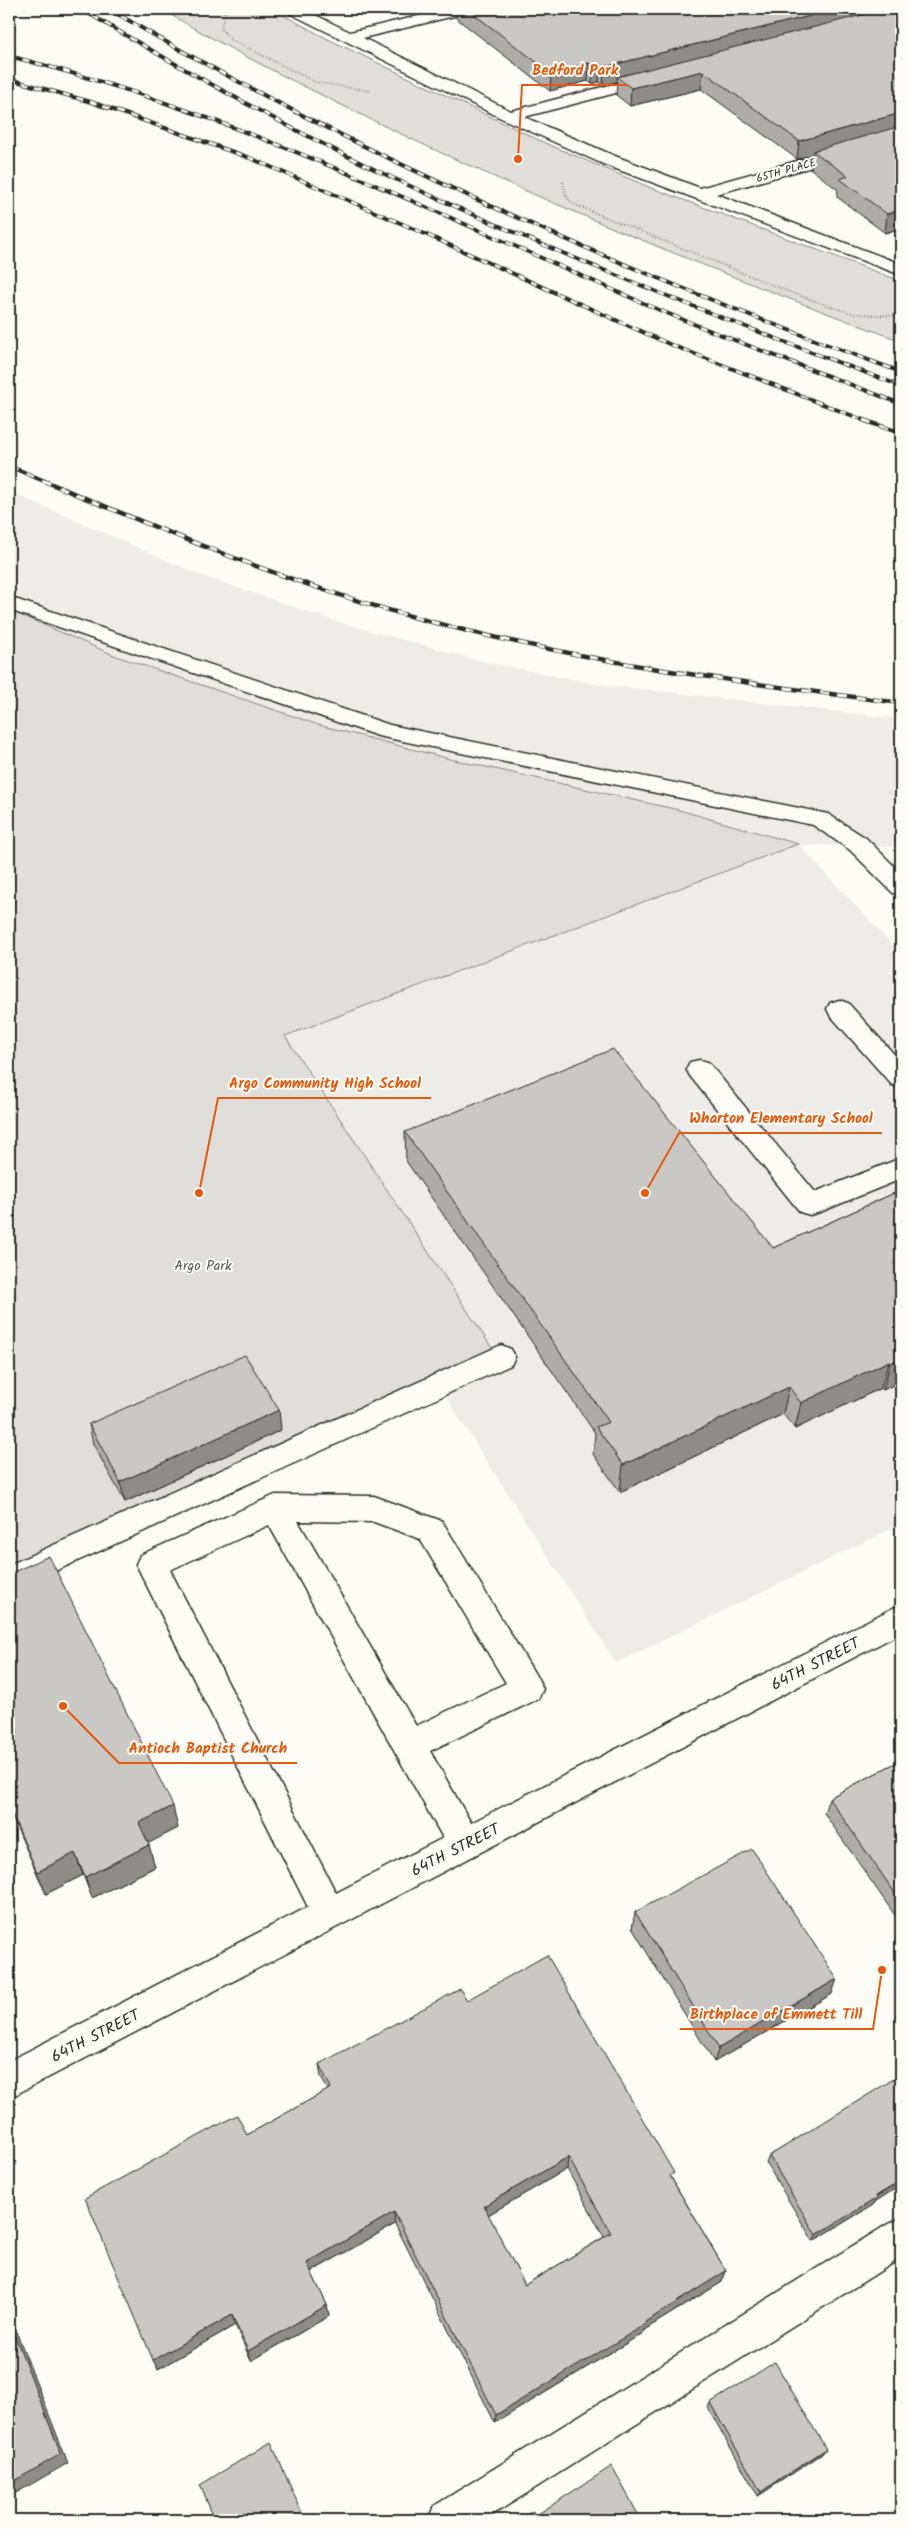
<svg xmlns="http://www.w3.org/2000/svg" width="910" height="2529" viewBox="0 0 910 2529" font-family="Kalam,sans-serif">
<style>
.built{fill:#edece8}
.green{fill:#dfdeda;stroke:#858482}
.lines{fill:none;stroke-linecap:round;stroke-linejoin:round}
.minor-casing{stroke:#2b2b2b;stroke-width:3}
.path{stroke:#2b2b2b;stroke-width:2;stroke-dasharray:0.5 2.5;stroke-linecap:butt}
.minor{fill:#fdfcf7;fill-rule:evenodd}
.rail-far1-casing{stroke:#2b2b2b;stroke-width:4}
.rail-casing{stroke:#2b2b2b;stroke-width:4.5}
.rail-far1{stroke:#fdfcf7;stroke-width:2.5;stroke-dasharray:7;stroke-linecap:butt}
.rail{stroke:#fdfcf7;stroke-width:3;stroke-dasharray:9;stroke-linecap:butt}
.wall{fill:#adaca9;stroke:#2b2b2b;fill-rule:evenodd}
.shaded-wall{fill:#8d8c89;stroke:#2b2b2b}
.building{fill:#c9c8c4;stroke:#2b2b2b;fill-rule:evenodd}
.labels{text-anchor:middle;stroke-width:4;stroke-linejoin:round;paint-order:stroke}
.far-street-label{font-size:11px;fill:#2b2b2b;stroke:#fdfcf7}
.park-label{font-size:14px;fill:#585857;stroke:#fdfcf7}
.near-street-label{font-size:16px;fill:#2b2b2b;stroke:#fdfcf7}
.leader{fill:none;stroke:#e8590c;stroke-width:2}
.callout-dot{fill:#e8590c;stroke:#fdfcf7;stroke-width:2}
.callout-label{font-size:15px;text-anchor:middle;font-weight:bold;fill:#e8590c;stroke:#fdfcf7;stroke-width:4;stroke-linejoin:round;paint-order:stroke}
</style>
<rect width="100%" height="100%" fill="#fdfcf7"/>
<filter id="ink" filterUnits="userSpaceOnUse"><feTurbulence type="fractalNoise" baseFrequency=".02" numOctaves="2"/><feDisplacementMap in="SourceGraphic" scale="10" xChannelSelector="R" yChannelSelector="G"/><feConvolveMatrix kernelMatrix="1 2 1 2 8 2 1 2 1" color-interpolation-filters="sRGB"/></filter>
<g filter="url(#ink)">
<!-- built -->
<path class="built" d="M9,491L200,575L338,622L485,662L596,684L901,719V847L799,845L901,954V1524L616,1663L433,1377L9,1565Z"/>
<!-- green -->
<g class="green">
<path d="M161,9H272L328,39L545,143L649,187L901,281V341C724,275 548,205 378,123C305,87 231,51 161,9Z"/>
<path d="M9,610L116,656L319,725L450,759L679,810L798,844L285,1036L494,1351L9,1565Z"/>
</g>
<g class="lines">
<defs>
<g id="minor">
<path d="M284,9H303L350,32L448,9H473L471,12L363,38L511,111L652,74L658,76L660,79L658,82L524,117L615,156L700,188L901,132V142L716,194L901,264V275L603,164L503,119L287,12Z"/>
<path d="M9,597L390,725L828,814L866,838L901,873V895L893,893L850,850L813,825L378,736L9,610Z"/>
<path d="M839,1000L848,1003L901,1062V1087L892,1085L830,1015L827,1009L830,1003Z"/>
<path d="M699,1060L708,1062L815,1192L901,1158V1179L820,1212L810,1215L800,1212L690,1076L686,1069L690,1062Z"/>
<path d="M501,1345L511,1349L515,1357L511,1365L9,1592V1565Z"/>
<path d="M275,1495L374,1496L442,1521L538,1679L543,1689L538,1699L430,1751L471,1823L901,1604V1633L9,2098V2061L308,1907L136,1564L140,1555ZM298,1521L374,1522L420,1539L506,1683L416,1726ZM269,1525L443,1838L336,1893L170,1570Z"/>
<path d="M901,2218V2258L484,2520H428L434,2506L888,2224Z"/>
</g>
</defs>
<!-- minor casing -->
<use href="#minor" class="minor-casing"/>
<!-- path -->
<g class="path">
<path d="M225,9L221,29L230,39L315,82L370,91"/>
<path d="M563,182L566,196L573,204L792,293L838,309L855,314L901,316"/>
</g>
<!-- minor -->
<use href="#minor" class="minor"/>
<defs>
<g id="rail-far1">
<path d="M81,9C179,67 277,123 380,172C550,252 725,320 901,386"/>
<path d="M109,9C356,155 631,274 901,372"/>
<path d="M9,56C232,112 439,214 650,306C732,341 817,371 901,404"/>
<path d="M9,79L91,102L250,158L405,225L669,344L866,421"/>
</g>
<g id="rail">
<path d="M863,420L901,433"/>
<path d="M9,466C139,521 270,577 406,615C568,660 735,682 901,703"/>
</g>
</defs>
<!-- rail-far1 casing -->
<use href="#rail-far1" class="rail-far1-casing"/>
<!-- rail casing -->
<use href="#rail" class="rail-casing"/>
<!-- rail-far1 -->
<use href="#rail-far1" class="rail-far1"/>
<!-- rail -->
<use href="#rail" class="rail"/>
</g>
<!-- wall -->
<g class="wall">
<path d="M456,9H901V228L885,233L837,197L838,190L811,169L813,155L797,159L701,89L630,106L616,95L617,82L603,85L599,82L592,84L588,81L550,91L456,18Z"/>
<path d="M405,1132L773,1248L901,1190V1381L883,1390L881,1388L795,1429L783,1414L620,1492L593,1454L595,1433L406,1161Z"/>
<path d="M89,1424L281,1430L125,1502L93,1444Z"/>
<path d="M9,1574L178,1828L148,1843L155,1867L92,1898L83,1875L46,1894L9,1810Z"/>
<path d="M901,1760V1924L824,1813L829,1798Z"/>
<path d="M635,1912L832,1994L714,2062L632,1928Z"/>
<path d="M467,2000L672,2179L726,2271L722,2282L644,2330L643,2333L495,2423L395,2224L311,2272L327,2305L329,2316L251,2361L235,2325L158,2369L153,2360L247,2135L328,2090L321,2077L319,2064ZM567,2169L604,2237L525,2285L488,2215Z"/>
<path d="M901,2077V2185L876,2201L873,2205L813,2241L766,2163L769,2156Z"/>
<path d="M710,2403L822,2454L758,2496L708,2408Z"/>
</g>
<!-- shaded-wall -->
<g class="shaded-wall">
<path d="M838,9H901L617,77V82L603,85L604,67Z"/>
<path d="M589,63L588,81L550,91L551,73Z"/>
<path d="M600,64L599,82L592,84L593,66Z"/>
<path d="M703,71L701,89L630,106L631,88Z"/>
<path d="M901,113V131L813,151V155L797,159L799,141Z"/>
<path d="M901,210V228L885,233L887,214Z"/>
<path d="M901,1358V1381L883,1390L890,1363Z"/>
<path d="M889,1361L881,1388L795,1429L801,1403Z"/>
<path d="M789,1387L783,1414L620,1492L623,1465Z"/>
<path d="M279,1410L281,1430L125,1502L120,1482Z"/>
<path d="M173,1806L178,1828L145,1845L139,1823Z"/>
<path d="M149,1845L155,1867L92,1898L85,1877Z"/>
<path d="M75,1853L83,1875L46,1894L37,1872Z"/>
<path d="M837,1979L832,1994L714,2062L719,2048Z"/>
<path d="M568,2157L567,2169L483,2218L484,2206Z"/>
<path d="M901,2181V2185L876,2201L873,2205L813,2241L816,2235Z"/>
<path d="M394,2212L395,2224L309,2273L307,2263Z"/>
<path d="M726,2271L722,2282L644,2330L643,2333L495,2423L496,2415Z"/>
<path d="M327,2305L329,2316L251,2361L248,2351Z"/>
<path d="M9,2313L68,2463L9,2497Z"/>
<path d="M232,2315L235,2325L158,2369L153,2360Z"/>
<path d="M826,2449L822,2454L758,2496L761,2492Z"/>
</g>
<!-- building -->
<g class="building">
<path d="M467,9H838L604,67L600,64L593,66L589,63L551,73Z"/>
<path d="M886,9H901V113L799,141L703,71L631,88L617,77Z"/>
<path d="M901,126V210L887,214L840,179L848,176L813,151Z"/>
<path d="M613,1049L773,1248L901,1190V1358L890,1363L889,1361L801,1403L789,1387L623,1465L596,1427L609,1422L405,1132Z"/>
<path d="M245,1355L279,1410L120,1482L89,1424Z"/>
<path d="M49,1556L173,1806L139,1823L149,1845L85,1877L75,1853L37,1872L9,1807V1574Z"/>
<path d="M901,1760V1902L829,1798Z"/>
<path d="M752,1849L837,1979L719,2048L635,1912Z"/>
<path d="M547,1955L674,2173L670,2176L726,2271L645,2322L646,2324L496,2415L394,2212L307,2263L327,2305L248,2351L232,2315L153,2360L85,2198L237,2115L247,2135L331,2088L319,2064L460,1989L467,2000ZM568,2157L611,2233L525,2285L484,2206Z"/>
<path d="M900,2075L901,2077V2181L876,2196L877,2198L816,2235L769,2156Z"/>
<path d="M9,2321L61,2454L9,2484Z"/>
<path d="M775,2362L826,2449L761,2492L710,2403Z"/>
<path d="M271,2442L305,2520H215L200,2485Z"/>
<path d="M612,2466L641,2520H519L533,2511L535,2516Z"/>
</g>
</g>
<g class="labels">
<!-- far-street labels -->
<g class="far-street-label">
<text transform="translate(786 170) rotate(-16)" y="4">65TH PLACE</text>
</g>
<!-- park labels -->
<g class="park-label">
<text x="203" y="1270">Argo Park</text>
</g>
<!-- near-street labels -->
<g class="near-street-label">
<text transform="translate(815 1663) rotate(-27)" y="6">64TH STREET</text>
<text transform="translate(455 1849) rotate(-27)" y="6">64TH STREET</text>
<text transform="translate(95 2035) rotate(-27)" y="6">64TH STREET</text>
</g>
</g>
<!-- callouts -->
<path class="leader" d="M518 159L522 85H628M199 1193L218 1098H431M645 1193L679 1133H882M63 1706L119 1763H297M882 1970L873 2029H680"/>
<g class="callout-dot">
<circle cx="518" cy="159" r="5"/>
<circle cx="199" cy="1193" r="5"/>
<circle cx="645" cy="1193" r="5"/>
<circle cx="63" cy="1706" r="5"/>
<circle cx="882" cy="1970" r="5"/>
</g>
<g class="callout-label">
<text x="575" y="75">Bedford Park</text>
<text x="325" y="1088">Argo Community High School</text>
<text x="781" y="1123">Wharton Elementary School</text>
<text x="208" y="1753">Antioch Baptist Church</text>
<text x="776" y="2019">Birthplace of Emmett Till</text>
</g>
<!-- margin -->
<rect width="910" height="2529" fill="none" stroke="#fdfcf7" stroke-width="30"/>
<rect x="15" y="15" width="880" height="2499" fill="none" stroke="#2b2b2b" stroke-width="2" filter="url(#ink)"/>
</svg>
